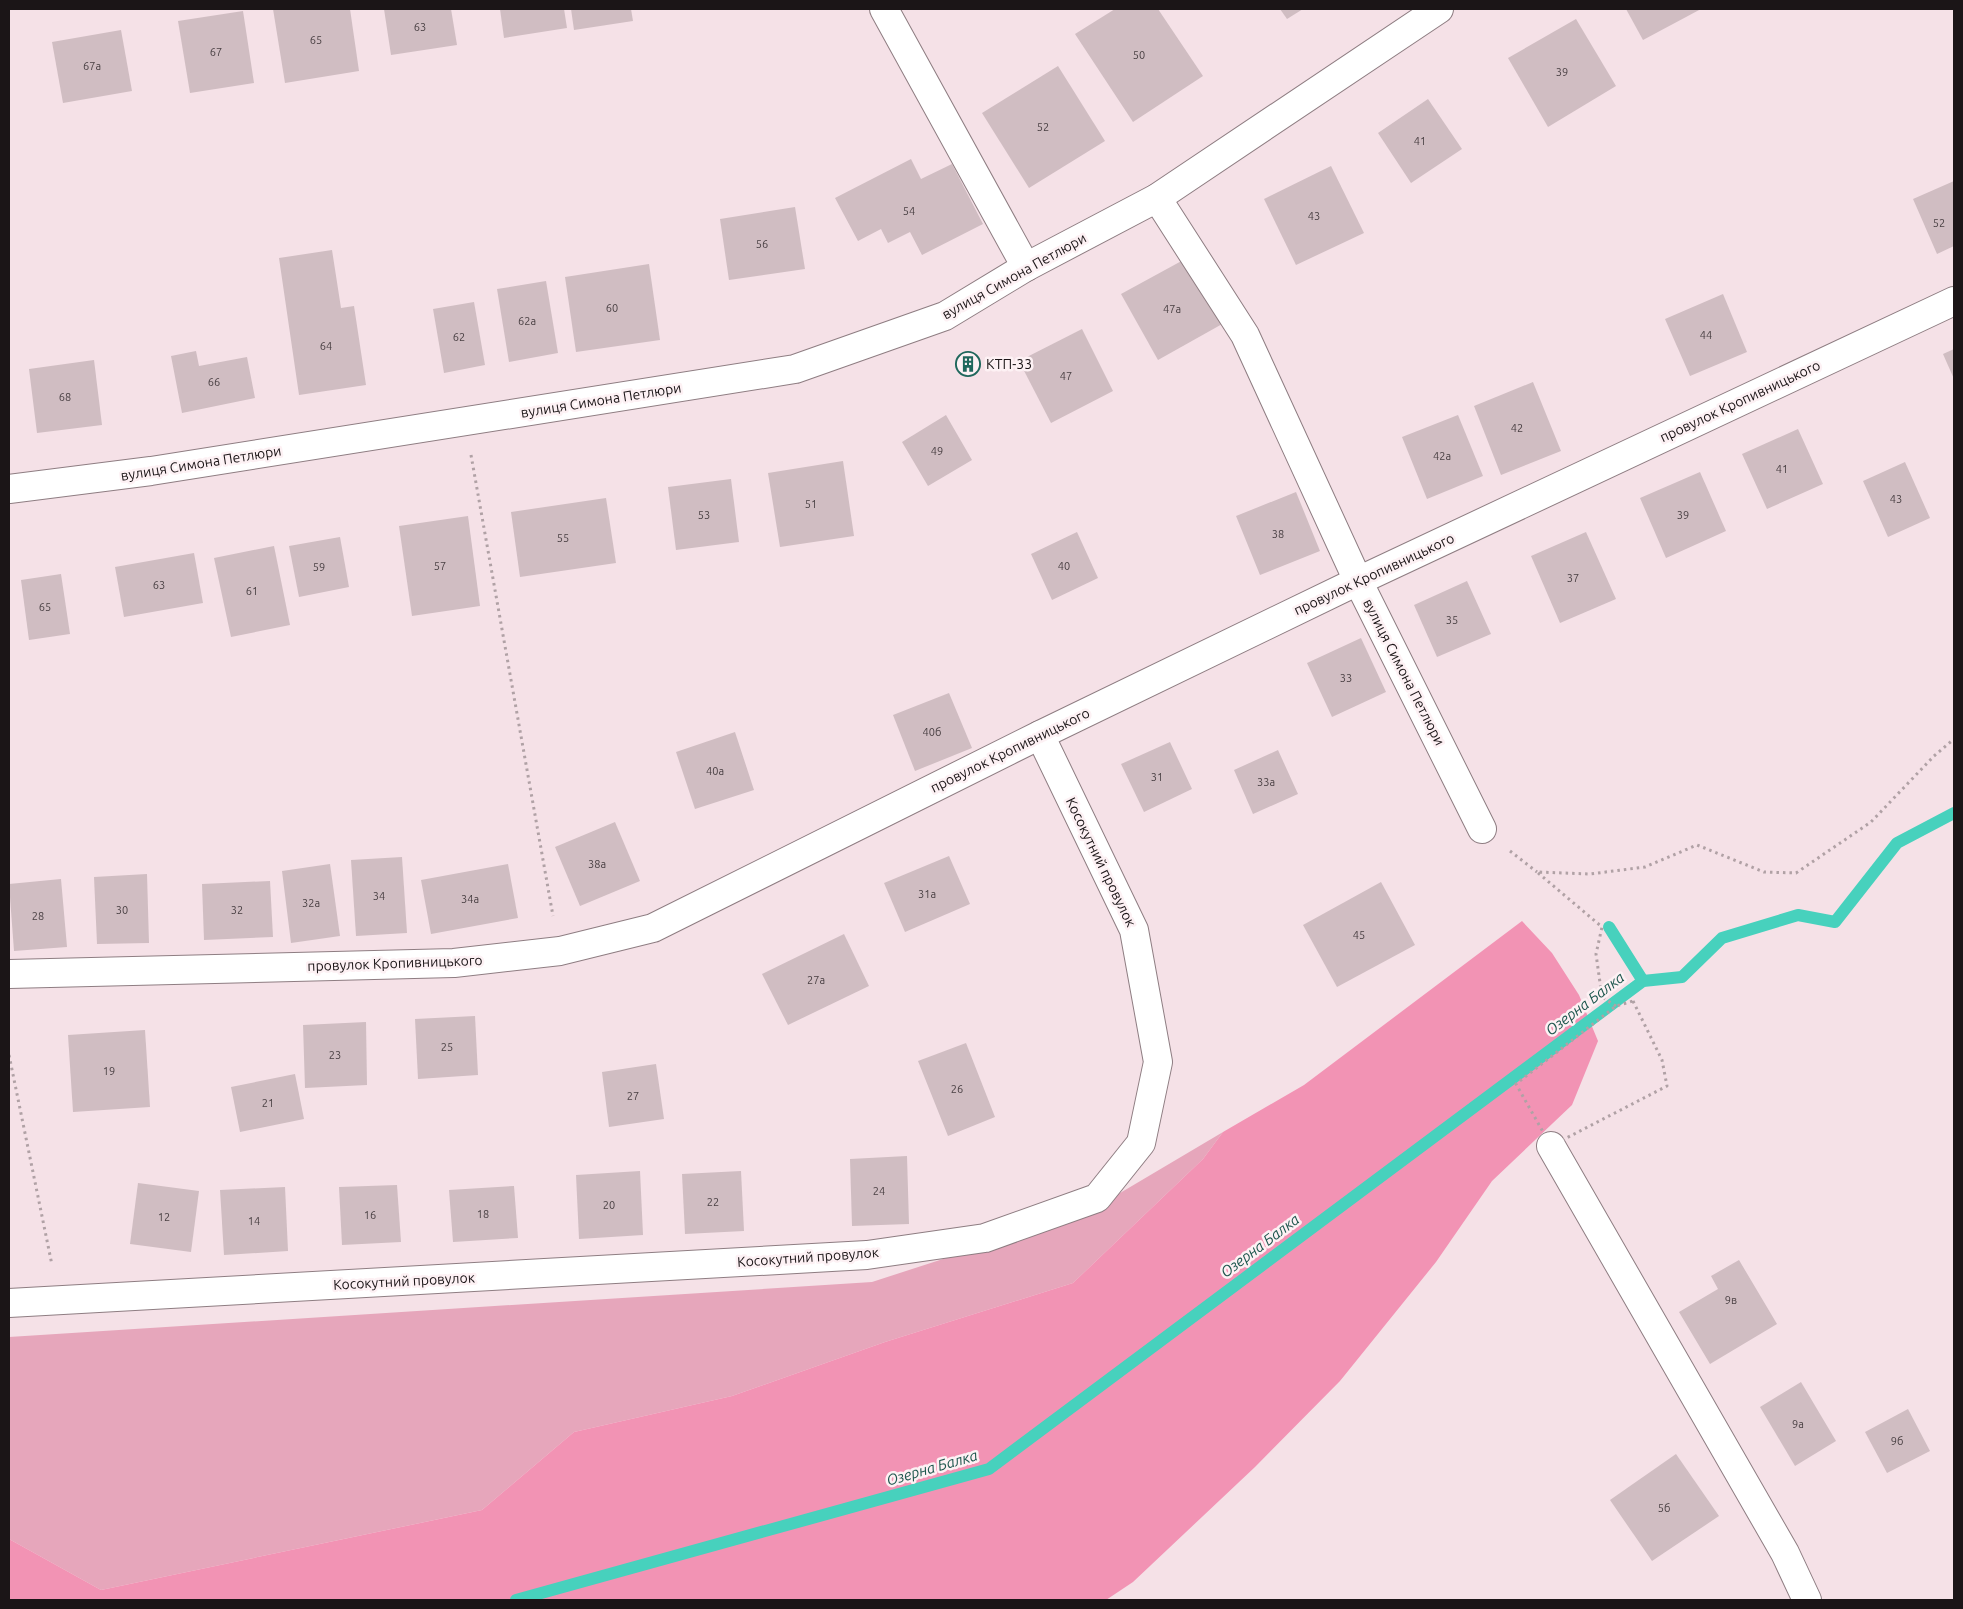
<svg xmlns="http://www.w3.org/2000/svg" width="1963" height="1609" viewBox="0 0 1963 1609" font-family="Ubuntu,sans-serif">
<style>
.green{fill:#e6a6bb}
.forest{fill:#f293b4}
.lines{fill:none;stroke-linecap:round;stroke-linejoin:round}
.stream{stroke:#47d1bd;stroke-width:12}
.building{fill:#d0bdc2}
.minor-casing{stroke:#8e7d82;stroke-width:30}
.path{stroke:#b0a1a5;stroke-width:3;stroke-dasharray:2.5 4;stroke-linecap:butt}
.minor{stroke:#fff;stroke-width:28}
.labels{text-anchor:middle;stroke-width:5;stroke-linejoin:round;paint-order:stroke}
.number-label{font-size:11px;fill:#483f42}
.street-label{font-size:14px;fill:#1b1517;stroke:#fdf1f4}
.poi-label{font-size:14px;fill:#1b1517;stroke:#fdf1f4;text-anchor:start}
.water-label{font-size:15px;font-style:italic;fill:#1d564d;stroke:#fdf1f4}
</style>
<rect width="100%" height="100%" fill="#f5e1e7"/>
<!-- green -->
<path class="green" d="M1223,1132L1203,1159L1073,1283L885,1342L732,1396L574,1432L482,1510L101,1590L9,1539V1337L872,1282L1088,1212Z"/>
<!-- forest -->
<path class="forest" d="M1522,921L1552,953L1579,995L1598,1041L1572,1105L1492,1181L1436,1262L1340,1381L1255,1467L1133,1582L1106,1600H9V1539L101,1590L482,1510L574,1432L732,1396L885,1342L1073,1283L1203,1159L1223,1132L1304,1085Z"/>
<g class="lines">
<!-- stream -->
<g class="stream">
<path d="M1609,927L1643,981"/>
<path d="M516,1600L989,1469L1643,981L1682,977L1722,938L1798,915L1835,922L1897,843L1954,813"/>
</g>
</g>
<!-- building -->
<g class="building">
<path d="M273,9H350L359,71L285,83Z"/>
<path d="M384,9H451L457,45L391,55Z"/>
<path d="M500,9H564L567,28L504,38Z"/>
<path d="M571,9H631L633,21L574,30Z"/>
<path d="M1115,9H1158L1203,76L1133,122L1075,34Z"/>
<path d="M1280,9H1303L1287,19Z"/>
<path d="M1626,9H1701L1643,40Z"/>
<path d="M243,11L254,83L190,93L178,21Z"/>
<path d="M1576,19L1616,86L1548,127L1508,58Z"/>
<path d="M121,30L132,91L63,103L52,42Z"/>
<path d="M1058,66L1105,141L1029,188L982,113Z"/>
<path d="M1428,99L1462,149L1411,183L1378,133Z"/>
<path d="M911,159L921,179L952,164L983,224L922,255L910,232L888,243L881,229L858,241L835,198Z"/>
<path d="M1331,166L1364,233L1296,265L1264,199Z"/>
<path d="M1954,181V246L1937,254L1913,199Z"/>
<path d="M795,207L805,269L729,280L720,219Z"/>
<path d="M332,250L341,308L354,306L366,385L299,395L279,258Z"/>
<path d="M1187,258L1224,323L1158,360L1121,294Z"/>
<path d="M649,264L660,340L576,352L565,277Z"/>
<path d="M546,281L558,353L509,362L497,289Z"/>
<path d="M1723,294L1747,352L1690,376L1665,319Z"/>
<path d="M474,302L485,365L444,373L433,309Z"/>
<path d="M1082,329L1113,391L1051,423L1019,361Z"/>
<path d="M1954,349V379L1943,354Z"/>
<path d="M196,351L199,366L247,357L255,398L182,413L171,356Z"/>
<path d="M971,352L979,368L965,375L957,360Z"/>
<path d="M94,360L102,425L37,433L29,369Z"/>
<path d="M1533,382L1561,451L1501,475L1474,406Z"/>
<path d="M946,415L972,460L928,486L902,442Z"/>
<path d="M1458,415L1483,476L1427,499L1402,437Z"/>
<path d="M1798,429L1823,484L1767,509L1742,454Z"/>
<path d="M843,461L854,536L780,547L768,473Z"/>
<path d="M1905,462L1930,518L1888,537L1863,481Z"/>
<path d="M1700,472L1726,531L1666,558L1640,498Z"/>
<path d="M731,479L739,542L676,550L668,487Z"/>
<path d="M1296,492L1320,551L1260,575L1236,516Z"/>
<path d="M606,498L616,563L520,577L511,512Z"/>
<path d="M468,516L480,606L412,616L399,526Z"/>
<path d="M1077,532L1098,578L1052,600L1031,554Z"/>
<path d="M1586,532L1616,599L1560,623L1531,556Z"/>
<path d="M340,537L349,587L299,597L289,546Z"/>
<path d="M274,546L290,625L231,637L214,558Z"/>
<path d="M194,553L203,603L124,617L115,567Z"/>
<path d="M61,574L70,634L29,640L21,580Z"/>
<path d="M1467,581L1491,634L1437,657L1414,605Z"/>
<path d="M1361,638L1386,692L1332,717L1307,663Z"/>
<path d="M949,693L972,748L915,771L893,715Z"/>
<path d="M735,732L754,790L695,809L676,752Z"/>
<path d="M1170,742L1192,789L1144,812L1121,764Z"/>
<path d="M1278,750L1298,794L1253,814L1234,770Z"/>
<path d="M615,822L640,881L580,906L555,847Z"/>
<path d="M949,856L970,904L905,932L884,883Z"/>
<path d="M402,857L407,933L356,936L351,860Z"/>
<path d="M330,864L340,936L291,943L282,871Z"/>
<path d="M508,864L518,918L431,934L421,880Z"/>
<path d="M147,874L149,943L97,944L94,877Z"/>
<path d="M61,879L67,947L14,951L9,884Z"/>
<path d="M270,881L273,937L204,940L202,884Z"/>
<path d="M1381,882L1415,945L1337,987L1303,925Z"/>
<path d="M844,934L869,986L788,1025L762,974Z"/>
<path d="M475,1016L478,1075L418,1079L415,1019Z"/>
<path d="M366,1022L367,1085L305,1088L303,1025Z"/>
<path d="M145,1030L150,1107L73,1112L68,1035Z"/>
<path d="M966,1043L995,1117L948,1136L918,1061Z"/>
<path d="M656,1064L664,1119L609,1127L602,1072Z"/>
<path d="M295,1074L304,1119L240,1132L231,1087Z"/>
<path d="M907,1156L909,1224L852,1226L850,1159Z"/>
<path d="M640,1171L643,1235L579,1239L576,1175Z"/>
<path d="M741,1171L744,1231L685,1234L682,1174Z"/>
<path d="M138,1183L199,1191L191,1252L130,1244Z"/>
<path d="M397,1185L401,1242L342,1245L339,1187Z"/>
<path d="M514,1186L518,1238L453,1242L449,1190Z"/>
<path d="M285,1187L288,1251L224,1255L220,1190Z"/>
<path d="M1739,1260L1777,1324L1710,1364L1679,1312L1718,1289L1711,1276Z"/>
<path d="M1801,1382L1836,1441L1795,1466L1760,1407Z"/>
<path d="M1908,1409L1930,1451L1887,1473L1865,1432Z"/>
<path d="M1676,1454L1719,1516L1652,1561L1610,1500Z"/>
</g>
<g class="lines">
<defs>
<g id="minor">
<path d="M884,9L1026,267"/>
<path d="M1157,198L1245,335L1358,581L1482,829"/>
<path d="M9,489L151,471L795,369L945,316L1026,267L1157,198L1439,9"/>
<path d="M9,974L454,963L560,951L653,928L1040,735L1358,581L1954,301"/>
<path d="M1551,1146L1785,1553L1807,1600"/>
<path d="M9,1303L867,1255L985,1238L1097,1198L1141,1143L1158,1062L1134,930L1040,735"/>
</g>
</defs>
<!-- minor casing -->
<use href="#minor" class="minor-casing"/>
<!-- path -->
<g class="path">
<path d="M471,455L553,916"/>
<path d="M1510,851L1537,872"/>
<path d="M1633,1001L1662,1060L1667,1086L1551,1146L1516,1084L1616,1006Z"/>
<path d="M1616,1006L1602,997L1596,954L1602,927L1537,872L1590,874L1645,867L1697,845L1764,872L1796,873L1871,822L1934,756L1954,739"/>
<path d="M9,1055L52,1265"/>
</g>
<!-- minor -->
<use href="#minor" class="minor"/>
</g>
<!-- icons -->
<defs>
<symbol id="building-ring" viewBox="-11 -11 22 22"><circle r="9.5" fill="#fdf1f4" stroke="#1f675c" stroke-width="1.5"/><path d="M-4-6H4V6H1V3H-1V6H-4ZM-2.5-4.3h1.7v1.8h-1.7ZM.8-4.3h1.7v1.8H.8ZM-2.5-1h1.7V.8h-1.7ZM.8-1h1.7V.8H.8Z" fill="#1f675c"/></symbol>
</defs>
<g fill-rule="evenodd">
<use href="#building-ring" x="954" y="350" width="28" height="28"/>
</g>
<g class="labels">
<!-- number labels -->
<g class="number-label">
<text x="420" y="31">63</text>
<text x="316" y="44">65</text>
<text x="216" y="56">67</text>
<text x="1139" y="59">50</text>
<text x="92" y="70">67а</text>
<text x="1562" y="76">39</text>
<text x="1043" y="131">52</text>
<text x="1420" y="145">41</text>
<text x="909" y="215">54</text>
<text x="1314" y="220">43</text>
<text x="1939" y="227">52</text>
<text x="762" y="248">56</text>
<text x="612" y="312">60</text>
<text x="1172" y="313">47а</text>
<text x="527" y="325">62а</text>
<text x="1706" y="339">44</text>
<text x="459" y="341">62</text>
<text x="326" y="350">64</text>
<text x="1066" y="380">47</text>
<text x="214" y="386">66</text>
<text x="65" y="401">68</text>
<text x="1517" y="432">42</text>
<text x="937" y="455">49</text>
<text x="1442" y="460">42а</text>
<text x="1782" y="473">41</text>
<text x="1896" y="503">43</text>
<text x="811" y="508">51</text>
<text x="704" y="519">53</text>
<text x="1683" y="519">39</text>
<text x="1278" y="538">38</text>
<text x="563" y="542">55</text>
<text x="440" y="570">57</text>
<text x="1064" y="570">40</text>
<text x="319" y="571">59</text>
<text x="1573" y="582">37</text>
<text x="159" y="589">63</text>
<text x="252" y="595">61</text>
<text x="45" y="611">65</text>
<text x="1452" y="624">35</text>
<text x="1346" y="682">33</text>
<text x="932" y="736">40б</text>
<text x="715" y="775">40а</text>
<text x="1157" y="781">31</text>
<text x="1266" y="786">33а</text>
<text x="597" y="868">38а</text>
<text x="927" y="898">31а</text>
<text x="379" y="900">34</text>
<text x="470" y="903">34а</text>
<text x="311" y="907">32а</text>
<text x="122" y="914">30</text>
<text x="237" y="914">32</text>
<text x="38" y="920">28</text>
<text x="1359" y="939">45</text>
<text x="816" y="984">27а</text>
<text x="447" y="1051">25</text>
<text x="335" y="1059">23</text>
<text x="109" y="1075">19</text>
<text x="957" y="1093">26</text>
<text x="633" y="1100">27</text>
<text x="268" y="1107">21</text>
<text x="879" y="1195">24</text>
<text x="713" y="1206">22</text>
<text x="609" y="1209">20</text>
<text x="483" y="1218">18</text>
<text x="370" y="1219">16</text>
<text x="164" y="1221">12</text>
<text x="254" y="1225">14</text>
<text x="1731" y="1304">9в</text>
<text x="1798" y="1428">9а</text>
<text x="1897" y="1445">9б</text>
<text x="1664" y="1512">5б</text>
</g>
<!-- street labels -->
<g class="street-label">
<text transform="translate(1014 276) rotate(-29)" y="5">вулиця Симона Петлюри</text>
<text transform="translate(601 400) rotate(-9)" y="5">вулиця Симона Петлюри</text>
<text transform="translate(1740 401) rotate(-25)" y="5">провулок Кропивницького</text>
<text transform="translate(201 463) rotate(-9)" y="5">вулиця Симона Петлюри</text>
<text transform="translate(1374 574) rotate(-25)" y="5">провулок Кропивницького</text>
<text transform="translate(1404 672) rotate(63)" y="5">вулиця Симона Петлюри</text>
<text transform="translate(1010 750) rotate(-26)" y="5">провулок Кропивницького</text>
<text transform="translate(1101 862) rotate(64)" y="5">Косокутний провулок</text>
<text transform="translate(395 963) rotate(-2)" y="5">провулок Кропивницького</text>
<text transform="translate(808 1257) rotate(-4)" y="5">Косокутний провулок</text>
<text transform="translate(404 1281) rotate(-3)" y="5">Косокутний провулок</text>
</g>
<!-- poi labels -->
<g class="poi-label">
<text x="986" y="369">КТП-33</text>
</g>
<!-- water labels -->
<g class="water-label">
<text transform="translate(1585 1004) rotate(-37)" y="5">Озерна Балка</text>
<text transform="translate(1260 1246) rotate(-37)" y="5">Озерна Балка</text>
<text transform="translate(932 1468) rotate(-16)" y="5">Озерна Балка</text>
</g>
</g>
<!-- border -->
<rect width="1963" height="1609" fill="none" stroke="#1b1517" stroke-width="20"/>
</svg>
